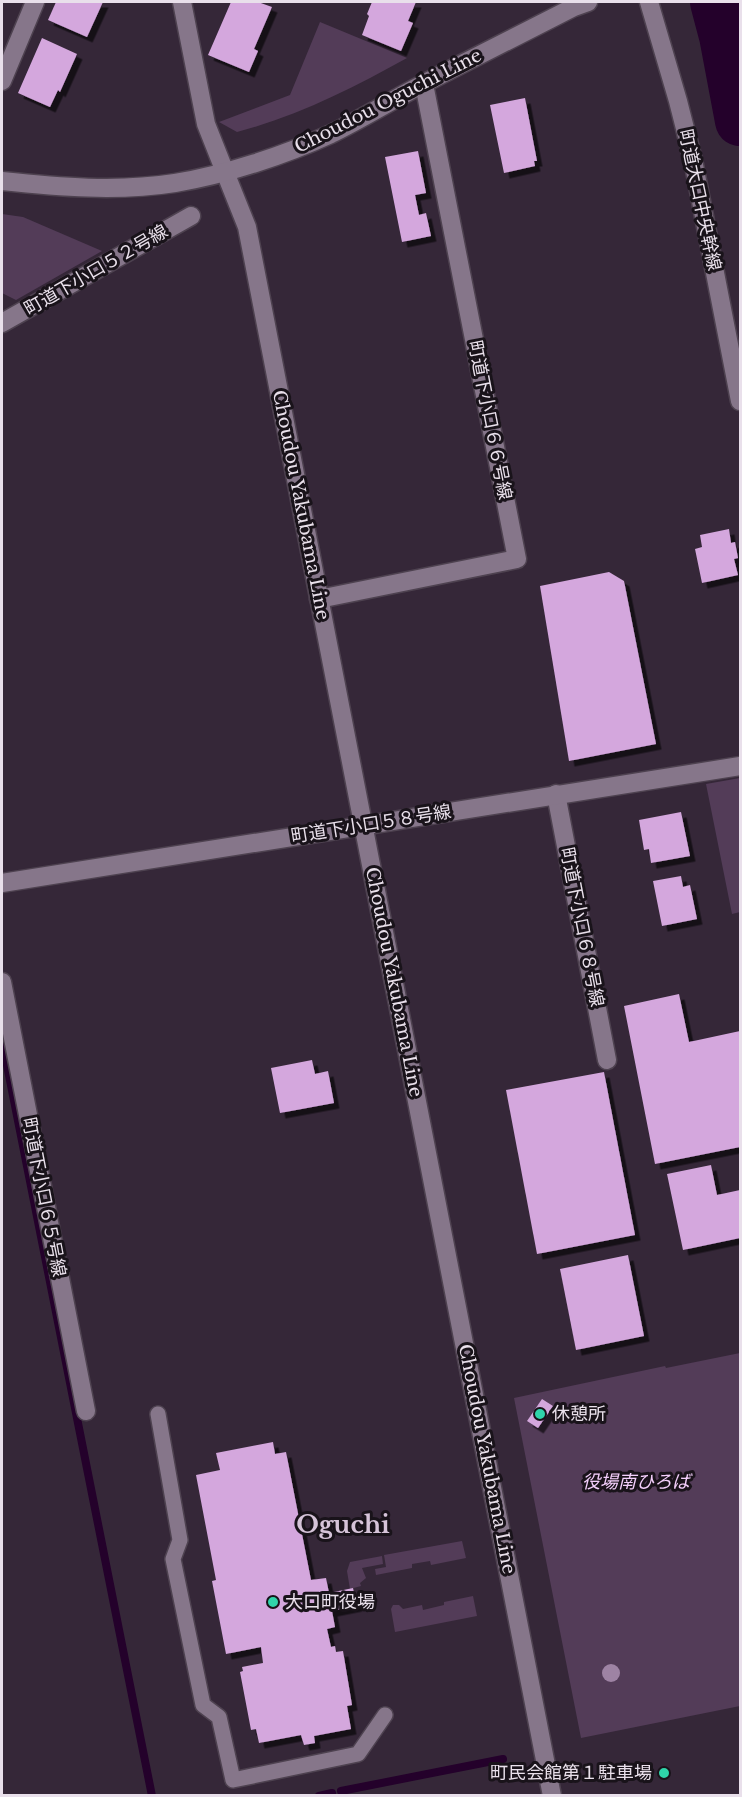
<svg xmlns="http://www.w3.org/2000/svg" width="742" height="1797" viewBox="0 0 742 1797" font-family="'Libre Baskerville','Noto Sans JP',serif">
<style>
.green{fill:#533c58}
.lines{fill:none;stroke-linecap:round;stroke-linejoin:round}
.stream{stroke:#24012b;stroke-width:8}
.river{stroke:#24012b;stroke-width:50}
.building{fill:#d4a7dd;filter:url(#shadow)}
.lane-casing{stroke:#4e4250;stroke-width:18}
.street-casing{stroke:#4e4250;stroke-width:21}
.secondary-casing{stroke:#4e4250;stroke-width:21}
.lane{stroke:#86768a;stroke-width:15}
.street{stroke:#86768a;stroke-width:18}
.secondary{stroke:#86768a;stroke-width:18}
.tree{fill:#9e83a4}
.poi-dot{fill:#2fd4aa;stroke:#19131a;stroke-width:2}
.labels{text-anchor:middle;stroke-width:6;stroke-linejoin:round;paint-order:stroke}
.street-label{font-size:18px;fill:#e9e0eb;stroke:#19131a}
.poi-label{font-size:18px;fill:#e9e0eb;stroke:#19131a;text-anchor:start}
.park-label{font-size:18px;font-style:italic;fill:#f4cffc;stroke:#19131a}
.district-label{font-size:24px;font-weight:bold;fill:#d6c4d9;stroke:#19131a}
</style>
<defs>
<filter id="shadow"><feDropShadow dx="5.5" dy="5.5" stdDeviation="0" flood-color="#0009"/></filter>
</defs>
<rect width="100%" height="100%" fill="#352738"/>
<!-- green -->
<g class="green">
<path d="M320,22L407,58C353,88 298,116 237,132L219,122L290,95Z"/>
<path d="M2,214L23,217L102,251L16,300L2,293Z"/>
<path d="M740,778V912L732,914L706,784Z"/>
<path d="M740,1353V1706L581,1738L514,1398L665,1366L666,1368Z"/>
<path d="M462,1541L466,1558L431,1565L430,1561L412,1564V1568L376,1575L375,1569L386,1567L384,1555Z"/>
<path d="M382,1556L383,1564L362,1568L366,1578L360,1583L361,1586L350,1589L347,1571L350,1562Z"/>
<path d="M473,1596L477,1616L395,1632L391,1609L393,1605H399L403,1609L422,1605L423,1610L444,1605V1602Z"/>
</g>
<g class="lines">
<!-- stream -->
<g class="stream">
<path d="M2,1040L152,1796"/>
<path d="M341,1791L503,1759"/>
<path d="M319,1796L332,1793"/>
</g>
<!-- river -->
<path class="river" d="M715,2L724,36L740,121"/>
</g>
<!-- building -->
<g class="building">
<path d="M56,2H103L87,37L48,20Z"/>
<path d="M231,2H258L272,7L254,49L258,51L249,72L208,55Z"/>
<path d="M372,2H416L408,21L413,23L401,51L362,35L369,16L367,14Z"/>
<path d="M42,38L77,54L60,92L58,90L50,107L18,93Z"/>
<path d="M525,98L537,161H534L535,166L504,173L490,105Z"/>
<path d="M418,151L426,193L415,195L419,215L426,213L431,236L402,242L385,157Z"/>
<path d="M729,529L731,543L735,542L738,558L734,559L738,575L702,583L695,549L702,547L700,535Z"/>
<path d="M609,572L624,581L656,744L569,761L540,586Z"/>
<path d="M681,812L690,856L651,863L649,849L644,850L639,820Z"/>
<path d="M681,876L683,887L690,885L697,919L662,926L653,881Z"/>
<path d="M679,994L689,1042L740,1031V1147L655,1164L624,1006Z"/>
<path d="M312,1060L315,1074L328,1071L334,1103L280,1113L271,1068Z"/>
<path d="M604,1072L635,1235L537,1254L506,1090Z"/>
<path d="M711,1165L717,1195L740,1190V1238L683,1250L667,1174Z"/>
<path d="M628,1255L644,1336L576,1350L560,1269Z"/>
<path d="M542,1399L553,1406L538,1428L527,1421Z"/>
<path d="M273,1442L275,1454L286,1452L311,1580L326,1578L329,1593L353,1588L357,1606L332,1611L335,1627L327,1629L331,1647L335,1646L336,1652L343,1651L352,1705L347,1706L351,1729L314,1736L315,1743L304,1745L301,1735L259,1743L256,1729L251,1730L240,1672L243,1671L242,1667L263,1663L261,1647L226,1654L212,1581L216,1580L196,1475L220,1470L216,1453Z"/>
</g>
<g class="lines">
<defs>
<path id="lane" d="M158,1414L180,1540L173,1559L203,1705L219,1717L233,1780L358,1754L385,1715"/>
<g id="street">
<path d="M182,2L206,124L225,172"/>
<path d="M2,81L35,2"/>
<path d="M2,323L191,216"/>
<path d="M319,599L517,559L424,84"/>
<path d="M556,794L607,1060"/>
<path d="M2,883L740,766"/>
<path d="M2,982L86,1411"/>
</g>
<g id="secondary">
<path d="M649,2L678,101L693,160L740,401"/>
<path d="M225,172L247,227L552,1796"/>
<path d="M2,181C58,187 118,192 175,183C225,175 285,155 331,134C362,119 392,100 423,84C473,58 523,33 574,7L588,2"/>
</g>
</defs>
<!-- lane casing -->
<use href="#lane" class="lane-casing"/>
<!-- street casing -->
<use href="#street" class="street-casing"/>
<!-- secondary casing -->
<use href="#secondary" class="secondary-casing"/>
<!-- lane -->
<use href="#lane" class="lane"/>
<!-- street -->
<use href="#street" class="street"/>
<!-- secondary -->
<use href="#secondary" class="secondary"/>
</g>
<!-- trees -->
<circle class="tree" cx="611" cy="1673" r="9"/>
<!-- markers -->
<g class="poi-dot">
<circle cx="540" cy="1414" r="6"/>
<circle cx="273" cy="1602" r="6"/>
<circle cx="664" cy="1773" r="6"/>
</g>
<g class="labels">
<!-- street labels -->
<g class="street-label">
<text transform="translate(388 101) rotate(-27)" y="6">Choudou Oguchi Line</text>
<text transform="translate(700 200) rotate(78)" y="6">町道大口中央幹線</text>
<text transform="translate(96 270) rotate(-30)" y="6">町道下小口５２号線</text>
<text transform="translate(490 420) rotate(79)" y="6">町道下小口６６号線</text>
<text transform="translate(301 505) rotate(79)" y="6">Choudou Yakubama Line</text>
<text transform="translate(371 824) rotate(-9)" y="6">町道下小口５８号線</text>
<text transform="translate(582 927) rotate(79)" y="6">町道下小口６８号線</text>
<text transform="translate(394 982) rotate(79)" y="6">Choudou Yakubama Line</text>
<text transform="translate(44 1197) rotate(79)" y="6">町道下小口６５号線</text>
<text transform="translate(487 1459) rotate(79)" y="6">Choudou Yakubama Line</text>
</g>
<!-- poi labels -->
<g class="poi-label">
<text x="552" y="1420">休憩所</text>
<text x="285" y="1608">大口町役場</text>
<text x="652" y="1779" text-anchor="end">町民会館第１駐車場</text>
</g>
<!-- park labels -->
<g class="park-label">
<text x="636" y="1488">役場南ひろば</text>
</g>
<!-- district labels -->
<g class="district-label">
<text x="343" y="1533">Oguchi</text>
</g>
</g>
<!-- border -->
<rect width="742" height="1797" fill="none" stroke="#e9e0eb" stroke-width="6"/>
</svg>
